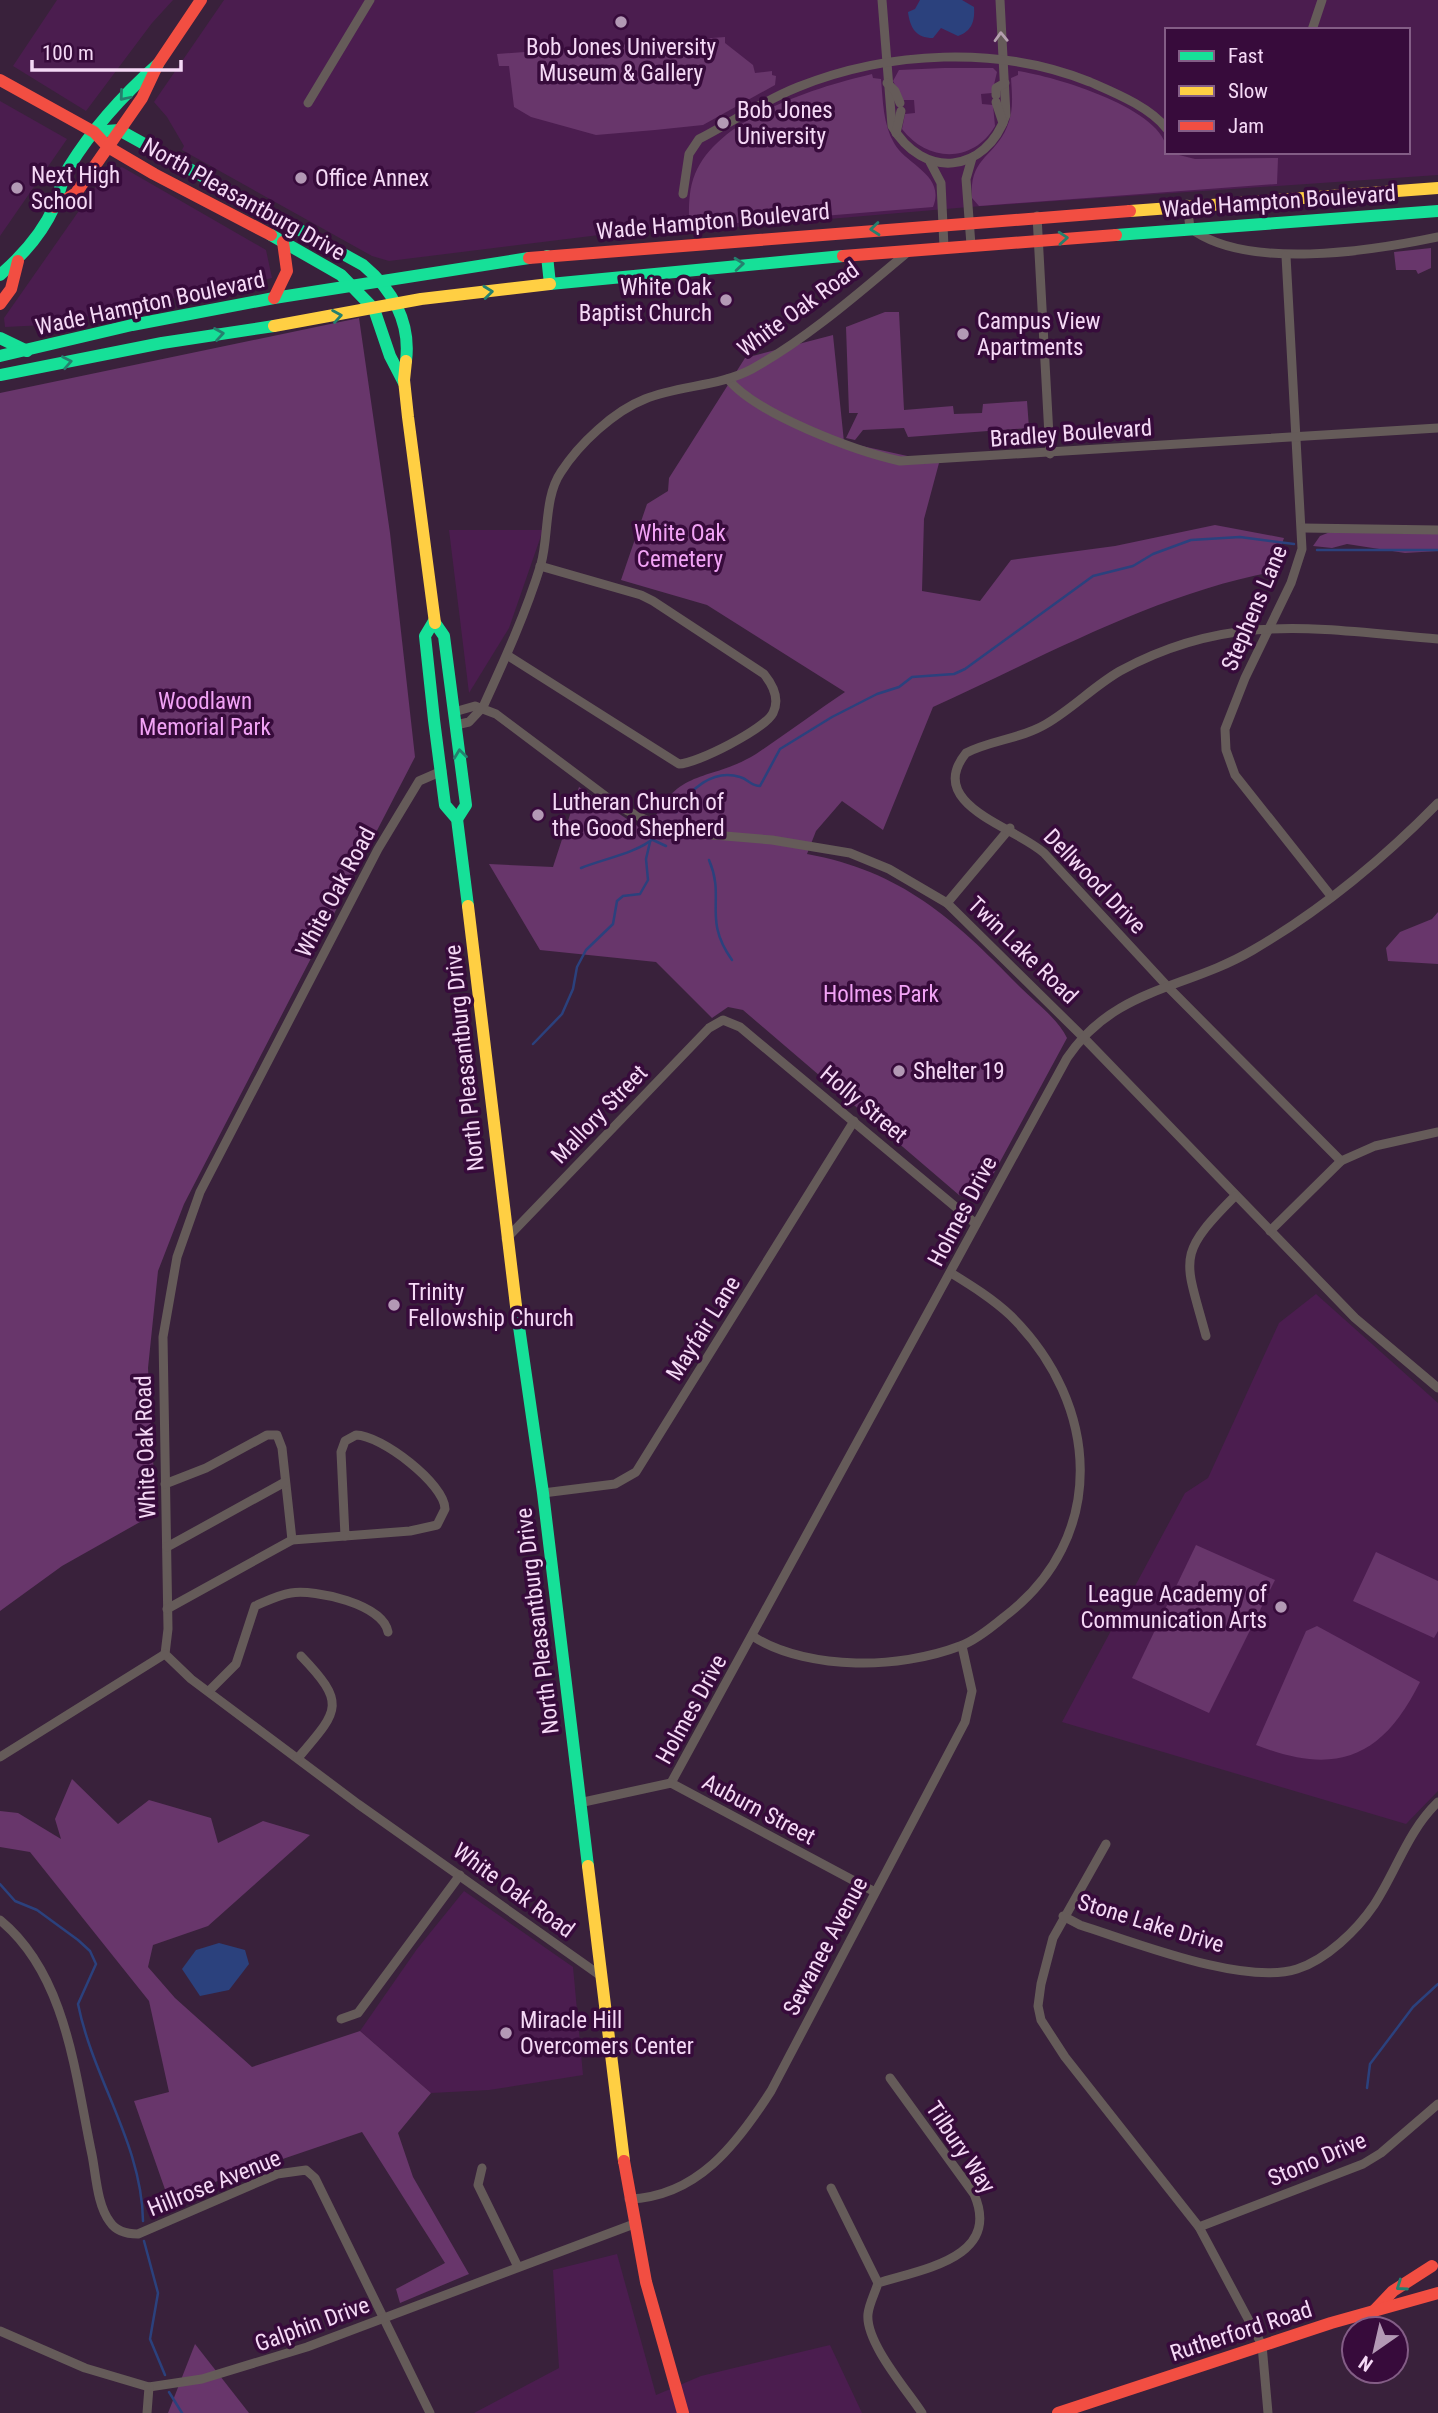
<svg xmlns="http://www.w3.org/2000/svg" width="1438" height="2413" viewBox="0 0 1438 2413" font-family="'Roboto Condensed',sans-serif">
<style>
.built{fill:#4b1d4f;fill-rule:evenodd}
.green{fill:#68366b}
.water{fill:#2b417d}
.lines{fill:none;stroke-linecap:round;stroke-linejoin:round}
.stream{stroke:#2b417d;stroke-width:2.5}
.street{stroke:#655b59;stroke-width:9}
.fast{stroke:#16e098;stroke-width:12}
.slow{stroke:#ffcf43;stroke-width:12}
.jam{stroke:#f24e42;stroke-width:12}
.oneway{stroke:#b4a0af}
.oneway2{stroke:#25806e}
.poi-dot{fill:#b399b5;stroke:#370b3b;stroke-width:2.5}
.labels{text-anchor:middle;stroke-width:7;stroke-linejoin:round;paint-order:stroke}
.poi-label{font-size:23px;fill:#f5d9f6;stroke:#370b3b;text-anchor:start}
.street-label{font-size:23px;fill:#f5d9f6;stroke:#370b3b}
.park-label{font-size:23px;fill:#f2a3f6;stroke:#370b3b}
</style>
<rect width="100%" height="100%" fill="#39213b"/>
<!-- built -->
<g class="built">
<path d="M57,0H173L152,23L86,111L13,66Z"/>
<path d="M224,0H1438V175L969,207L724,228H656L389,261L372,256L182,150L184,146L167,117L154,102ZM1167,30H1408V152H1167Z"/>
<path d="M0,101L67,139L0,236Z"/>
<path d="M122,167L266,250L272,278L45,325L5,327L4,318L104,175Z"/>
<path d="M449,530H543L509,628L469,693Z"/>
<path d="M1316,1294L1438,1403V1791L1406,1824L1062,1722L1185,1493L1208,1478L1279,1323Z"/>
<path d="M464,1891L573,1967L583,2075L489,2090L431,2093L360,2031L417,1949Z"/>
<path d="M617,2254L656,2395L701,2376L830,2345L862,2413H474L559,2368L553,2270Z"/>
</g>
<!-- green -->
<g class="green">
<path d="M725,37V43L753,65L755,73L772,71V75L776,76L775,85L703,125L655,130L596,135L531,117L514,107L509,66H499L497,54L644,43L654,48L659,42Z"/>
<path d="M944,68H993L997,72L992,93L981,94L982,104L993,105L995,126C973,164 927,162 902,129L905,114L915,113L914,100H903L893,81L899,70Z"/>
<path d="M1018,71C1053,76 1167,109 1167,152L1195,159L1278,158L1277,184L979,206L972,198C969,157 994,158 1007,127C1014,111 1012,95 1011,78L1018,75Z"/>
<path d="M872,74L873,78L881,79C883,101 883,124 894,143C906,165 946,175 933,207L689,227C689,209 688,191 695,174C718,117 817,87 872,74Z"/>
<path d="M1431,248V268L1418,274L1416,270H1396L1394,252Z"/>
<path d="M885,312H899L904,410L953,406L954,414L982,413L983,404L1027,401L1029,428L908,437L904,428L863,430L855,440L846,438L858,413H849L846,327Z"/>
<path d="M359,318L390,533L415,757L184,1204L158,1271L148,1368L156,1513L62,1566L0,1611V393Z"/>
<path d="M833,335L844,442L939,463L924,519L922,591L980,601L1011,560L1115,546L1215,525L1284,538L1272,572C1153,595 1043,657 933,707L883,830L842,801L816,831L807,854C902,871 955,920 1020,987C1035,1002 1058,1019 1067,1038L981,1197L974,1201L959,1195L743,1010L728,1007L712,1018L656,962L540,950L489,864L553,867L579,787L648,833C675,765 707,784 756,754C786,734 815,712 845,692L707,605L621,580L647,504L668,491L669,478L745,358Z"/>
<path d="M1330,532L1438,534V551L1405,553L1347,544L1332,548L1313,546L1320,536Z"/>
<path d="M1438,912V964L1388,961L1386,948L1400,932L1432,919Z"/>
<path d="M1196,1545L1275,1580L1209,1713L1132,1678Z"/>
<path d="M1376,1552L1438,1581V1631L1434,1638L1353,1601Z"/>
<path d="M1317,1626L1420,1682C1382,1759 1335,1776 1256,1745L1306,1631Z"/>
<path d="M72,1779L118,1824L149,1800L211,1818L218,1843L263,1821L310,1835L208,1926L153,1945L148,1967L175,1998L252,2067L360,2031L431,2093L398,2133L413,2177L469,2274L400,2303L396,2289L445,2263L362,2132L168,2198L134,2101L169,2092L149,2001L30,1852L0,1847V1811L18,1813L61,1839L55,1819Z"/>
<path d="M195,2344L249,2413H168Z"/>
</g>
<!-- water -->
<g class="water">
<path d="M920,0H962L974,7C975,21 972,31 958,36L941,28L933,38C916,38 910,28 908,12L915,9Z"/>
<path d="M219,1943L245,1950L249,1964L229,1990L200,1996L182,1969L196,1950Z"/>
</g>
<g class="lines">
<!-- stream -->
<g class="stream">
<path d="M1317,550H1438"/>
<path d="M676,812C689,790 713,768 740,777C748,779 751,786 760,786L780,749L832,717L877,694L899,687L912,677L954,674L965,669L1093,576L1133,566L1153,554L1191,540L1240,537L1294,544"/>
<path d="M653,840L666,846"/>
<path d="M709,860C726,899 702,918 732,960"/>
<path d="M581,868C603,859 637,853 654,838"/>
<path d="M533,1044L562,1014L573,989L577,967L586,950L613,924L617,901L623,896L640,894L648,880L646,859L650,842"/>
<path d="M0,1884L15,1901L37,1910L78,1940L90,1951L96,1964L78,2004C93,2079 142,2144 143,2221"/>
<path d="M1367,2088L1370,2064L1413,2007L1438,1984"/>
<path d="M144,2241L158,2293L150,2339L165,2375"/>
<path d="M169,2392L182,2413"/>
</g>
<!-- street -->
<g class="street">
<path d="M882,0L892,126C923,180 986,174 1006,115L1000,0"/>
<path d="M1312,30L1322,0"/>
<path d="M887,83L895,91L900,103"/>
<path d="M996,95V88L1005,83"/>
<path d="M996,102L1003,123"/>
<path d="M308,103L370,0"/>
<path d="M896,133L901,111"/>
<path d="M930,162L941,183L944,247"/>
<path d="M683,194L689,154L699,139C732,122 763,101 798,87C888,51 999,45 1090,82C1115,93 1150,107 1167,129"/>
<path d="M1187,204L1190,228C1246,271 1372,251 1438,237"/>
<path d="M1037,216L1050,454"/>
<path d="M971,245L966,179L972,158"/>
<path d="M1286,256L1302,549L1291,583L1245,678L1225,729L1226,750L1235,775L1331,896"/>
<path d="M728,379C756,414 855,451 900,461L1438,428"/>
<path d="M1303,528L1438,530"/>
<path d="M507,655L679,764C696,764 765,729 773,713C780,699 773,685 764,674L653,601L641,595L540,566"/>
<path d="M454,712L475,706L496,714L620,807L656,825L689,833L772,840L850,853L889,869L947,903L1082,1036L1355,1318L1438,1388"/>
<path d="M456,725L469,722L483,707C504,661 526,613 541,564C549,535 544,497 561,472C579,444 614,411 645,399C680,385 718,387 752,369C808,338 860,292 909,251"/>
<path d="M442,771L419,781L378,849L200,1192L177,1257L163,1337L168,1629L165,1654L191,1679L358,1804L601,1976"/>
<path d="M947,903L1010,828"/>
<path d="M1341,1161L1168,987L1044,853C1016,827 924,805 966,753C991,740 1021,739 1046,724C1072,709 1094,686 1120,671C1230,611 1319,629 1438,639"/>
<path d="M1270,1231L1341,1161L1375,1146L1438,1132"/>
<path d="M506,1239L709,1028L723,1020L740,1027L976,1224"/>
<path d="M1206,1336C1185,1258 1175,1256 1235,1196"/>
<path d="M356,1435C381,1435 445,1484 445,1509L437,1525L410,1531L345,1536L341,1452L345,1441Z"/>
<path d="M165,1484L206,1468L267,1435H277L282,1448L292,1540"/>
<path d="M543,1493L615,1484L636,1472L854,1121"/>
<path d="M167,1547L285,1482"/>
<path d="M167,1609L292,1540L345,1536"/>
<path d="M754,1637C782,1655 822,1662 856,1663C889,1664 929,1658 960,1646C975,1641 992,1627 1004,1617C1109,1538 1100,1404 1011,1316C993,1299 972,1286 951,1273"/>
<path d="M209,1691L236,1664L255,1606C267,1601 278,1595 291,1593C315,1589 383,1604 388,1632"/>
<path d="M0,1757L165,1654"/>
<path d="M298,1758C339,1710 347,1704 301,1656"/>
<path d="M671,1783L1067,1058C1115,987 1185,990 1253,950C1320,911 1384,858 1438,803"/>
<path d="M579,1803L671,1783L875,1892"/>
<path d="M1106,1844L1053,1938L1041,1984L1038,2006L1041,2020L1065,2057L1199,2227L1262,2345L1268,2413"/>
<path d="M1063,1916L1080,1925C1134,1942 1244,1986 1297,1969C1326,1960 1357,1930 1374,1905C1397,1870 1407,1832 1438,1802"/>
<path d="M0,1920C67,1975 75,2075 92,2155C96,2175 97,2205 110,2222C116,2231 127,2234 138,2234L277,2174L306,2170L315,2178L430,2413"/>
<path d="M341,2019L358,2013L460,1875"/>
<path d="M890,2078L974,2194C1002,2258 922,2269 878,2283C875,2293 869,2304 868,2314C865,2342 907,2390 922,2413"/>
<path d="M482,2168L478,2185L518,2267"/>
<path d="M831,2188L878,2283"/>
<path d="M629,2199C697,2197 737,2144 771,2091L965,1722L972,1691L962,1646"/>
<path d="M1199,2227L1363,2164L1381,2153L1438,2104"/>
<path d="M0,2331L85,2368L149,2387L202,2379L307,2347L634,2224"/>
<path d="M147,2413L149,2387"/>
</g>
<!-- fast -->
<g class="fast">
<path d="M94,132L119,130L363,265C392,289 411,322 406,361"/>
<path d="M271,235L341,275L374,309L390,356L404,383"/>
<path d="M1116,235L1438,211"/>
<path d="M547,256L550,284"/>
<path d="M0,275C22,256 42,234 54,207C60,193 61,180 69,167C93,128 124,94 158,64"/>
<path d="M550,284L843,256"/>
<path d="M0,338L27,351"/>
<path d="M0,356L132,325L274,298L529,258"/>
<path d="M0,375L162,343L274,326"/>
<path d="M434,621L425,636L434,720L445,805L457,819L468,906"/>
<path d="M435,623L444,636L466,805L457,819"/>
<path d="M516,1306L543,1493L588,1866"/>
</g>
<!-- slow -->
<g class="slow">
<path d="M1130,211L1438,188"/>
<path d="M274,326L421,299L550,284"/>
<path d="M406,361L404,380L408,417L435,623"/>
<path d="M468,906L516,1306"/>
<path d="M588,1866L624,2161"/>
</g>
<!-- jam -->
<g class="jam">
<path d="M0,80L94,132L108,147L154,174L271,235"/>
<path d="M54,207L76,193L142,98L158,64L201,0"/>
<path d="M843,256L1116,235"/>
<path d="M529,258L1130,211"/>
<path d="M274,298L287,271L283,242"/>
<path d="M0,304L11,289L18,261"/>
<path d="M624,2161L646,2282L683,2413"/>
<path d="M1374,2311L1393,2291L1432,2266"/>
<path d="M1058,2413L1331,2323L1438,2293"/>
</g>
</g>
<!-- one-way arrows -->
<defs><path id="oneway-chevron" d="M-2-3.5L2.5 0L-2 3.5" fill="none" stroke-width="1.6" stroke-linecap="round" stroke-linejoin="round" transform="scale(1.75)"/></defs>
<use class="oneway" href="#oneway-chevron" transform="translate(1001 37) rotate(-92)"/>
<g class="oneway2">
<use href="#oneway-chevron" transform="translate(124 96) rotate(130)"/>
<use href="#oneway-chevron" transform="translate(875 229) rotate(175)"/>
<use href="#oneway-chevron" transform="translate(1063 238) rotate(-4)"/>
<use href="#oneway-chevron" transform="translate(739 264) rotate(-5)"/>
<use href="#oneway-chevron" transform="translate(488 292) rotate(-6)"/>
<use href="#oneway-chevron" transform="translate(337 316) rotate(-9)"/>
<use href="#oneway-chevron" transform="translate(219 334) rotate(-9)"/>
<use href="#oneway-chevron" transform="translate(67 362) rotate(-11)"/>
<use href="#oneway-chevron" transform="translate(460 754) rotate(-97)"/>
<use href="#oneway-chevron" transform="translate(1401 2286) rotate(145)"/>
</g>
<!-- markers -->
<g class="poi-dot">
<circle cx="621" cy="22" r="7"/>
<circle cx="723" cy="123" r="7"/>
<circle cx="301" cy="178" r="7"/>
<circle cx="17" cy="188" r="7"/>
<circle cx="726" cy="300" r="7"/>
<circle cx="963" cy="334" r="7"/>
<circle cx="538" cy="815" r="7"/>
<circle cx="899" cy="1071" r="7"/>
<circle cx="394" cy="1305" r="7"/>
<circle cx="1281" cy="1607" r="7"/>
<circle cx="506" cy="2033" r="7"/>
</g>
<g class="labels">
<!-- poi labels -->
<g class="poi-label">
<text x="621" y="55" text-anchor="middle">Bob Jones University<tspan x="621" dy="26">Museum &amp; Gallery</tspan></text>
<text x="737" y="118">Bob Jones<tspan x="737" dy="26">University</tspan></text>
<text x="31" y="183">Next High<tspan x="31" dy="26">School</tspan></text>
<text x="315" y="186">Office Annex</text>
<text x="712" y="295" text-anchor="end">White Oak<tspan x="712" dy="26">Baptist Church</tspan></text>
<text x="977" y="329">Campus View<tspan x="977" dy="26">Apartments</tspan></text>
<text x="552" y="810">Lutheran Church of<tspan x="552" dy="26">the Good Shepherd</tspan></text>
<text x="913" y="1079">Shelter 19</text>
<text x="408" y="1300">Trinity<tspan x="408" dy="26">Fellowship Church</tspan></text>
<text x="1267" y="1602" text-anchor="end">League Academy of<tspan x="1267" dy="26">Communication Arts</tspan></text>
<text x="520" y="2028">Miracle Hill<tspan x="520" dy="26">Overcomers Center</tspan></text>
</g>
<!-- street labels -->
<g class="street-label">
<text transform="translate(244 199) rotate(29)" y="8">North Pleasantburg Drive</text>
<text transform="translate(1279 201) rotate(-4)" y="8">Wade Hampton Boulevard</text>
<text transform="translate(713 221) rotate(-5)" y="8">Wade Hampton Boulevard</text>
<text transform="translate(150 303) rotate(-12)" y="8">Wade Hampton Boulevard</text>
<text transform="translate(798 309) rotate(-36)" y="8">White Oak Road</text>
<text transform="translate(1071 433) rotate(-4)" y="8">Bradley Boulevard</text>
<text transform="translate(1254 608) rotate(-67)" y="8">Stephens Lane</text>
<text transform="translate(1095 881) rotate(46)" y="8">Dellwood Drive</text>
<text transform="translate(335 892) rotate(-62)" y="8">White Oak Road</text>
<text transform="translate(1023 950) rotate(44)" y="8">Twin Lake Road</text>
<text transform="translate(464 1058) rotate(-96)" y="8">North Pleasantburg Drive</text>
<text transform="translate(864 1104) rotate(40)" y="8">Holly Street</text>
<text transform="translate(599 1114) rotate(-46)" y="8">Mallory Street</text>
<text transform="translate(962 1211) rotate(-62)" y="8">Holmes Drive</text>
<text transform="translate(703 1328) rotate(-58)" y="8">Mayfair Lane</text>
<text transform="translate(145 1447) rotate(-92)" y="8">White Oak Road</text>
<text transform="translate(537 1621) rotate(-97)" y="8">North Pleasantburg Drive</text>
<text transform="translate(691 1709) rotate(-61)" y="8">Holmes Drive</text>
<text transform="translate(759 1809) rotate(28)" y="8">Auburn Street</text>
<text transform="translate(514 1890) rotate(36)" y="8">White Oak Road</text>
<text transform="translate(1151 1923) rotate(17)" y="8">Stone Lake Drive</text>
<text transform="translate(825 1946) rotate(-62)" y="8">Sewanee Avenue</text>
<text transform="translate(961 2147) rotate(56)" y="8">Tilbury Way</text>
<text transform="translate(1317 2159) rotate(-23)" y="8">Stono Drive</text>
<text transform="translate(214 2183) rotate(-22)" y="8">Hillrose Avenue</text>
<text transform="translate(312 2324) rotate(-20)" y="8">Galphin Drive</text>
<text transform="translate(1241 2331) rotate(-18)" y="8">Rutherford Road</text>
</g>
<!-- park labels -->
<g class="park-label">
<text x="680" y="541">White Oak<tspan x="680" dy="26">Cemetery</tspan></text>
<text x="205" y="709">Woodlawn<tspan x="205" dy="26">Memorial Park</tspan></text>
<text x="881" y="1002">Holmes Park</text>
</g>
</g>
<!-- legend -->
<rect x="1165" y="28" width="245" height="126" fill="#370b3b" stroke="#835d86" stroke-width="2"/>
<rect x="1179" y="51" width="35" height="10" fill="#16e098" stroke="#835d86" stroke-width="2"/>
<text x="1228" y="63" font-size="21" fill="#f5d9f6">Fast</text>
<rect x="1179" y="86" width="35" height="10" fill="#ffcf43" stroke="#835d86" stroke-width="2"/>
<text x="1228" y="98" font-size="21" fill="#f5d9f6">Slow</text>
<rect x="1179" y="121" width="35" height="10" fill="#f24e42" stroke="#835d86" stroke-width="2"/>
<text x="1228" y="133" font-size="21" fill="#f5d9f6">Jam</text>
<!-- north arrow -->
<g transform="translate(1375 2350) rotate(214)"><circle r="33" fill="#370b3b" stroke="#835d86" stroke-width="2"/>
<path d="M0-5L12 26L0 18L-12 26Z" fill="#b399b5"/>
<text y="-10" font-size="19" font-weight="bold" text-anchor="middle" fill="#f5d9f6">N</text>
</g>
<!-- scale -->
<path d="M32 60v10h149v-10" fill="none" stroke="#f5d9f6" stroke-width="3.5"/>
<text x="42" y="60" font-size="21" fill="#f5d9f6" stroke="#370b3b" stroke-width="5" paint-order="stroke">100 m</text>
</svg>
